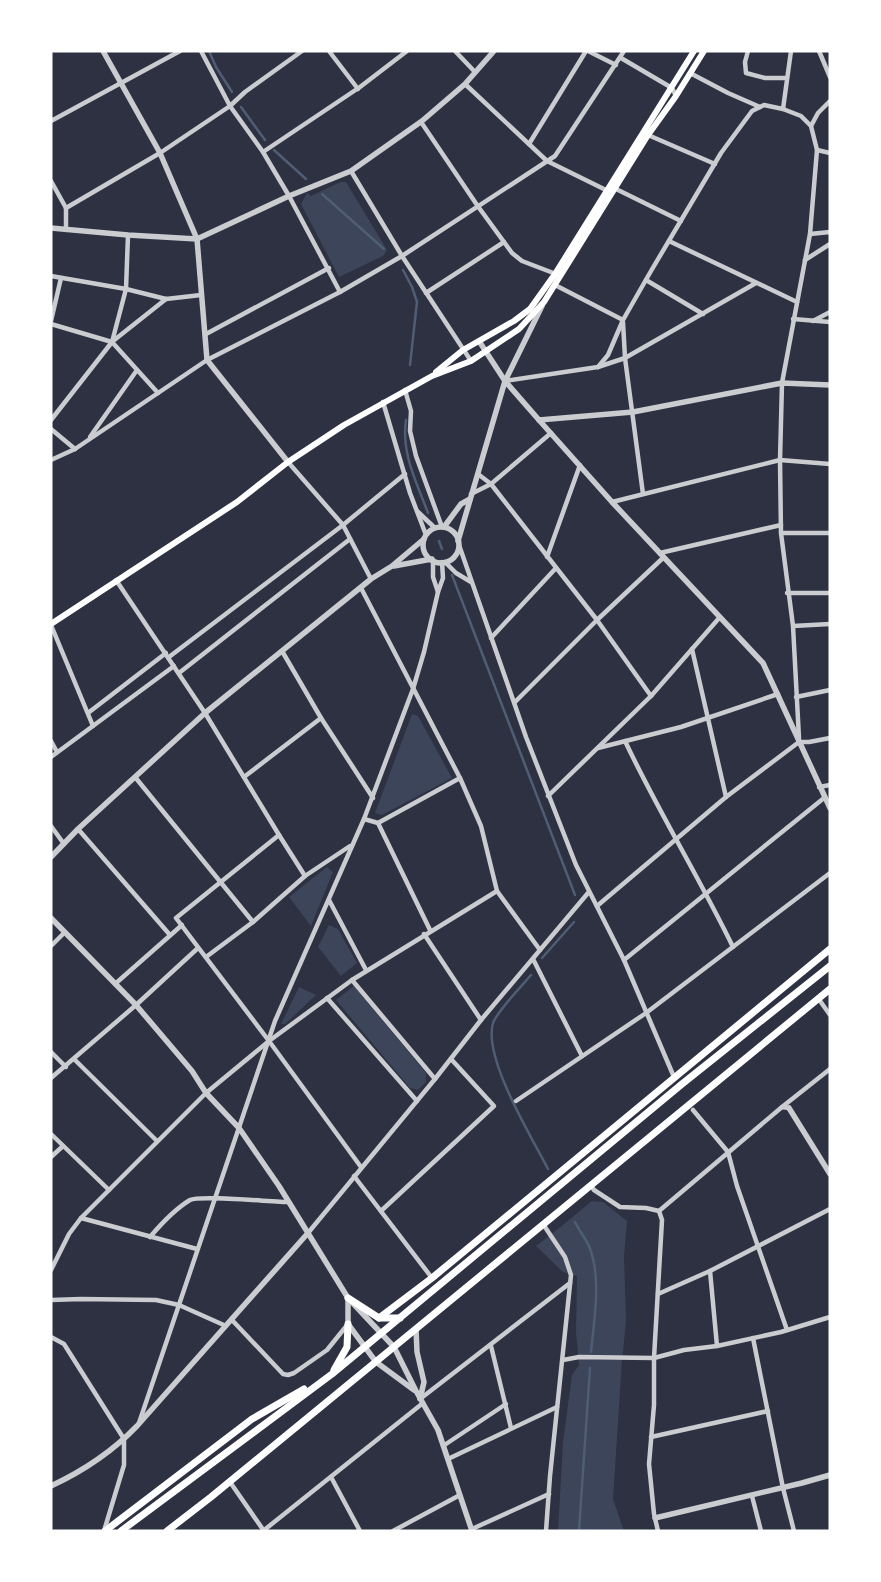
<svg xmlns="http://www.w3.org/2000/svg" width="881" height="1582" viewBox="0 0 881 1582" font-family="Spectral,serif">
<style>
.green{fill:#3c4559}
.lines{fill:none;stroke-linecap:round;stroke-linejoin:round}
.stream{stroke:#4f5d75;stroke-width:2.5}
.minor{stroke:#caccd0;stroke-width:4.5}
.tertiary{stroke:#caccd0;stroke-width:5.5}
.secondary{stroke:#fff;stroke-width:6}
.primary{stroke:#fff;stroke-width:7}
</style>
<rect width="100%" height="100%" fill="#2d3142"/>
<!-- green -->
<g class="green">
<path d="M340,182H346L387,250L383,256L339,277L301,204L307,193L311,196Z"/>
<path d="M412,714L418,716L452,778L382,815L375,813Z"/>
<path d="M327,867L333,872L311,926L289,897Z"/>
<path d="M329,925L338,929L357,963L341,976L318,947Z"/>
<path d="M354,986L426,1073V1082L418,1090L410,1088L336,1000Z"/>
<path d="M299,987L316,995L285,1024H281Z"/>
<path d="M592,1201L603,1202L627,1221L624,1256L626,1322L622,1361L613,1499L624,1531H558L563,1442L572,1375L579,1365L576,1332L577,1276L563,1272L536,1246L558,1229Z"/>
</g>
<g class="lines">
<!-- stream -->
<g class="stream">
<path d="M209,51L216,67L232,92"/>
<path d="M241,107L265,140"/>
<path d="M274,150L306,179"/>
<path d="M322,194L384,249"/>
<path d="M403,270L412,287L417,302L410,365"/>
<path d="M406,420C401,454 417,483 428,513"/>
<path d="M439,541L442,549"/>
<path d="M452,575L575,895"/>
<path d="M542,958L574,922"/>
<path d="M531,975C521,987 498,1010 493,1023C483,1058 531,1136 548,1169"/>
<path d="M575,1222C579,1230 585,1238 589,1246C602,1278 594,1319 591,1352"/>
<path d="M579,1531L590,1368"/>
</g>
<!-- minor -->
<g class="minor">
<path d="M201,51L230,106L263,152L289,196L340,292"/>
<path d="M329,51L358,89"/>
<path d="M455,51L475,72"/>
<path d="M588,51L616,65"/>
<path d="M748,51L745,62L746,73L765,78H787"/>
<path d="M819,51L830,77"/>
<path d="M621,58L672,88L676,96"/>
<path d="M690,73L728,93L760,107"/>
<path d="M465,84L547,161L608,191"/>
<path d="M783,109L791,51"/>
<path d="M51,121L180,51"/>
<path d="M421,122L477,205L512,253L522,261L556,274"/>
<path d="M811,126L818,113L830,101"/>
<path d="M648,135L715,164"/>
<path d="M529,144L586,51"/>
<path d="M817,150L830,153"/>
<path d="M263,152L360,87L407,51"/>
<path d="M351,171L402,256L471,361"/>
<path d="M51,181L66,208V230"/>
<path d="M616,189L681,221"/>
<path d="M66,208L160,153L230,106L245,92L302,51"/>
<path d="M810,234L830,232"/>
<path d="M669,241L797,302"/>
<path d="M805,260L830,244"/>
<path d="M51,276L126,289L166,299L201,295"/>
<path d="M646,280L703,314"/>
<path d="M555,285L623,320"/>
<path d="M426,293L504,242"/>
<path d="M793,319L830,322"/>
<path d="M51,321L61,278"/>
<path d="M813,321L830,312"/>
<path d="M623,322L625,358L643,494"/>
<path d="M51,324L112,342L158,393"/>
<path d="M206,334L329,268"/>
<path d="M113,341L166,299"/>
<path d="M598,367L608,355L623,320L651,271L721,153L752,111L764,105L783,109L801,116L811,126L817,150L810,234L782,383L780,460L781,533L793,626L799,738"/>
<path d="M505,381L598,367L625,358L756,283"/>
<path d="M405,390L411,411L410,431L416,456L442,527"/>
<path d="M383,402L410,493L426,535"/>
<path d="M51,420L112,342L126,289L128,235"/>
<path d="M51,429L75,449"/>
<path d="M90,437L137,370"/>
<path d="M51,460L75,449L207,360L340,292L402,256L555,156L624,51"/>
<path d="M288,462L343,525L371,579"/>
<path d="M478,474L491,484L597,620L651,696"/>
<path d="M471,494L491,484L551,433"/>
<path d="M612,502L780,460L830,464"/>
<path d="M418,512L435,528"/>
<path d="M781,533H830"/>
<path d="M459,545L526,737L576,865L624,960L674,1077"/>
<path d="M660,553L781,525"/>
<path d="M547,557L580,465"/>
<path d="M433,560V577L438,592"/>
<path d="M445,562L456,573L471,582"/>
<path d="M116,580L205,713L279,835L305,876"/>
<path d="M361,588L460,778L481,826L497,891L540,950"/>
<path d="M787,593H830"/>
<path d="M51,625L93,726"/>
<path d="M793,626L830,624"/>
<path d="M491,638L556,568"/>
<path d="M692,649L726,797"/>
<path d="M282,651L321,718L373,798"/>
<path d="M169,657L343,525L405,474"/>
<path d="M179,673L350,539"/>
<path d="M796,697L830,690"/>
<path d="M515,702L597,620L664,557"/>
<path d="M88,713L166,653"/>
<path d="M51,741L57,752"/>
<path d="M625,741C658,811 699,877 733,947"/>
<path d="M799,742H809L830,738"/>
<path d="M598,748L681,727L778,694"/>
<path d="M51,757L174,666"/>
<path d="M135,777L253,922"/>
<path d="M244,777L321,718"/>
<path d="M819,787L830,785"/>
<path d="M548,796L651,696L720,617"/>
<path d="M364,819L378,823L430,930"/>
<path d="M378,823L460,778"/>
<path d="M51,826L64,844"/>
<path d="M78,829L170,935"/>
<path d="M279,835L176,918L269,1041L361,1167"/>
<path d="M329,900L366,970"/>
<path d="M597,906L726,797L799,742"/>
<path d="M424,934L481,1020"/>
<path d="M51,946L65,932"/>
<path d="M206,957L253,922L305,876L350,846"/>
<path d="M533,959L582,1056"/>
<path d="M624,960L824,798"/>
<path d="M352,980L435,1079"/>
<path d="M115,984L182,925"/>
<path d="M327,998L417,1101"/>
<path d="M818,998L830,1015"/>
<path d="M51,1052L66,1067"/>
<path d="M74,1059L157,1141"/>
<path d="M51,1078L136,1005L198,948"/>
<path d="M516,1101L646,1013L830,873"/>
<path d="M782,1107L830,1069"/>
<path d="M693,1110L728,1152L737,1186L787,1330"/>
<path d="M51,1134L109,1190"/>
<path d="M51,1157L63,1146"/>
<path d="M354,1176L432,1278"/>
<path d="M591,1185L594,1190L620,1207L646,1208L659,1211L662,1220L654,1358V1405L649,1464L654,1514L658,1531"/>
<path d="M381,1211L494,1106L451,1059"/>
<path d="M659,1211L782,1107L789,1108"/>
<path d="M81,1218L197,1249"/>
<path d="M543,1224L565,1257L571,1275L550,1476L546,1531"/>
<path d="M308,1233L435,1079L481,1020L588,893"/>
<path d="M150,1237C161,1224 175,1209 190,1200C200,1195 273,1202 289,1202"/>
<path d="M51,1270L69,1234L81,1218L206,1093L269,1041L352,980L497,891"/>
<path d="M710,1271L717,1346"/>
<path d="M658,1294L710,1271L830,1209"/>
<path d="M51,1300L81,1299L156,1300L179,1305L226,1326"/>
<path d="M232,1320L283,1374L288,1375L294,1373L327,1350L348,1324"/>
<path d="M51,1337L64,1344L124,1439V1465L104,1531"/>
<path d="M753,1338L783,1488L794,1531"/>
<path d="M491,1346L511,1428"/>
<path d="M563,1360L579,1357L654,1358L684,1350L717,1346L781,1332L830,1317"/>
<path d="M420,1399L570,1283"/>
<path d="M139,1423L275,1021L364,819L413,689L424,652L438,592L443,578L442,562"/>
<path d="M651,1437L768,1411"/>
<path d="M443,1446L506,1404"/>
<path d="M448,1459L557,1407"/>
<path d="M331,1477L360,1531"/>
<path d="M230,1482L264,1531"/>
<path d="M752,1496L761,1531"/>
<path d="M472,1529L549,1494"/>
<path d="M263,1531L423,1403"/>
<path d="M393,1531L460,1495"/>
</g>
<!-- tertiary -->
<g class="tertiary">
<path d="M103,51L160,153L197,239L207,360L288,462"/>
<path d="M51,228L128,235L197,239L289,196L351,171L422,121L465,84L494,51"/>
<path d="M479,341L505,381L539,420L612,502L763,663L830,808"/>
<path d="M539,420L633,412L782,383L830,385"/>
<path d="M444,527L461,504L470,499"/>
<circle cx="441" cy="545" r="18"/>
<path d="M458,541L505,381L542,306"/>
<path d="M394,566L432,559"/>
<path d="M51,857L78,829L205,713L371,579L392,566L424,539"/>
<path d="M51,918L136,1005L192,1071L206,1093L239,1128L279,1186L348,1298L394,1347L416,1391L438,1430L472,1531"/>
<path d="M789,1108L830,1174"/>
<path d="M348,1298V1324L376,1362L414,1390"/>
<path d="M416,1329L417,1352L424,1382L420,1399"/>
<path d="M51,1486C83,1471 113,1451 137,1426L308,1233"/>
<path d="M655,1518L802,1483L830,1475"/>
</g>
<!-- secondary -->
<g class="secondary">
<path d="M436,372L463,350L514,321L530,309L555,274L694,51"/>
<path d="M51,624L237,502L288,462L344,425L432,376L471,361L519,329L544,302L648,135L676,96L704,51"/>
</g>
<!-- primary -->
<g class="primary">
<path d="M348,1298L379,1318H400"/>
<path d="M379,1318L432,1278L830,949"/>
<path d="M334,1370L347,1347L348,1324"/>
<path d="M105,1531L252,1419L304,1389"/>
<path d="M121,1531L332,1374L682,1084L830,966"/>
<path d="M167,1531L211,1497L830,989"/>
</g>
</g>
<!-- border -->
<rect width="881" height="1582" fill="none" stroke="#ffffff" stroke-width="105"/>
</svg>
